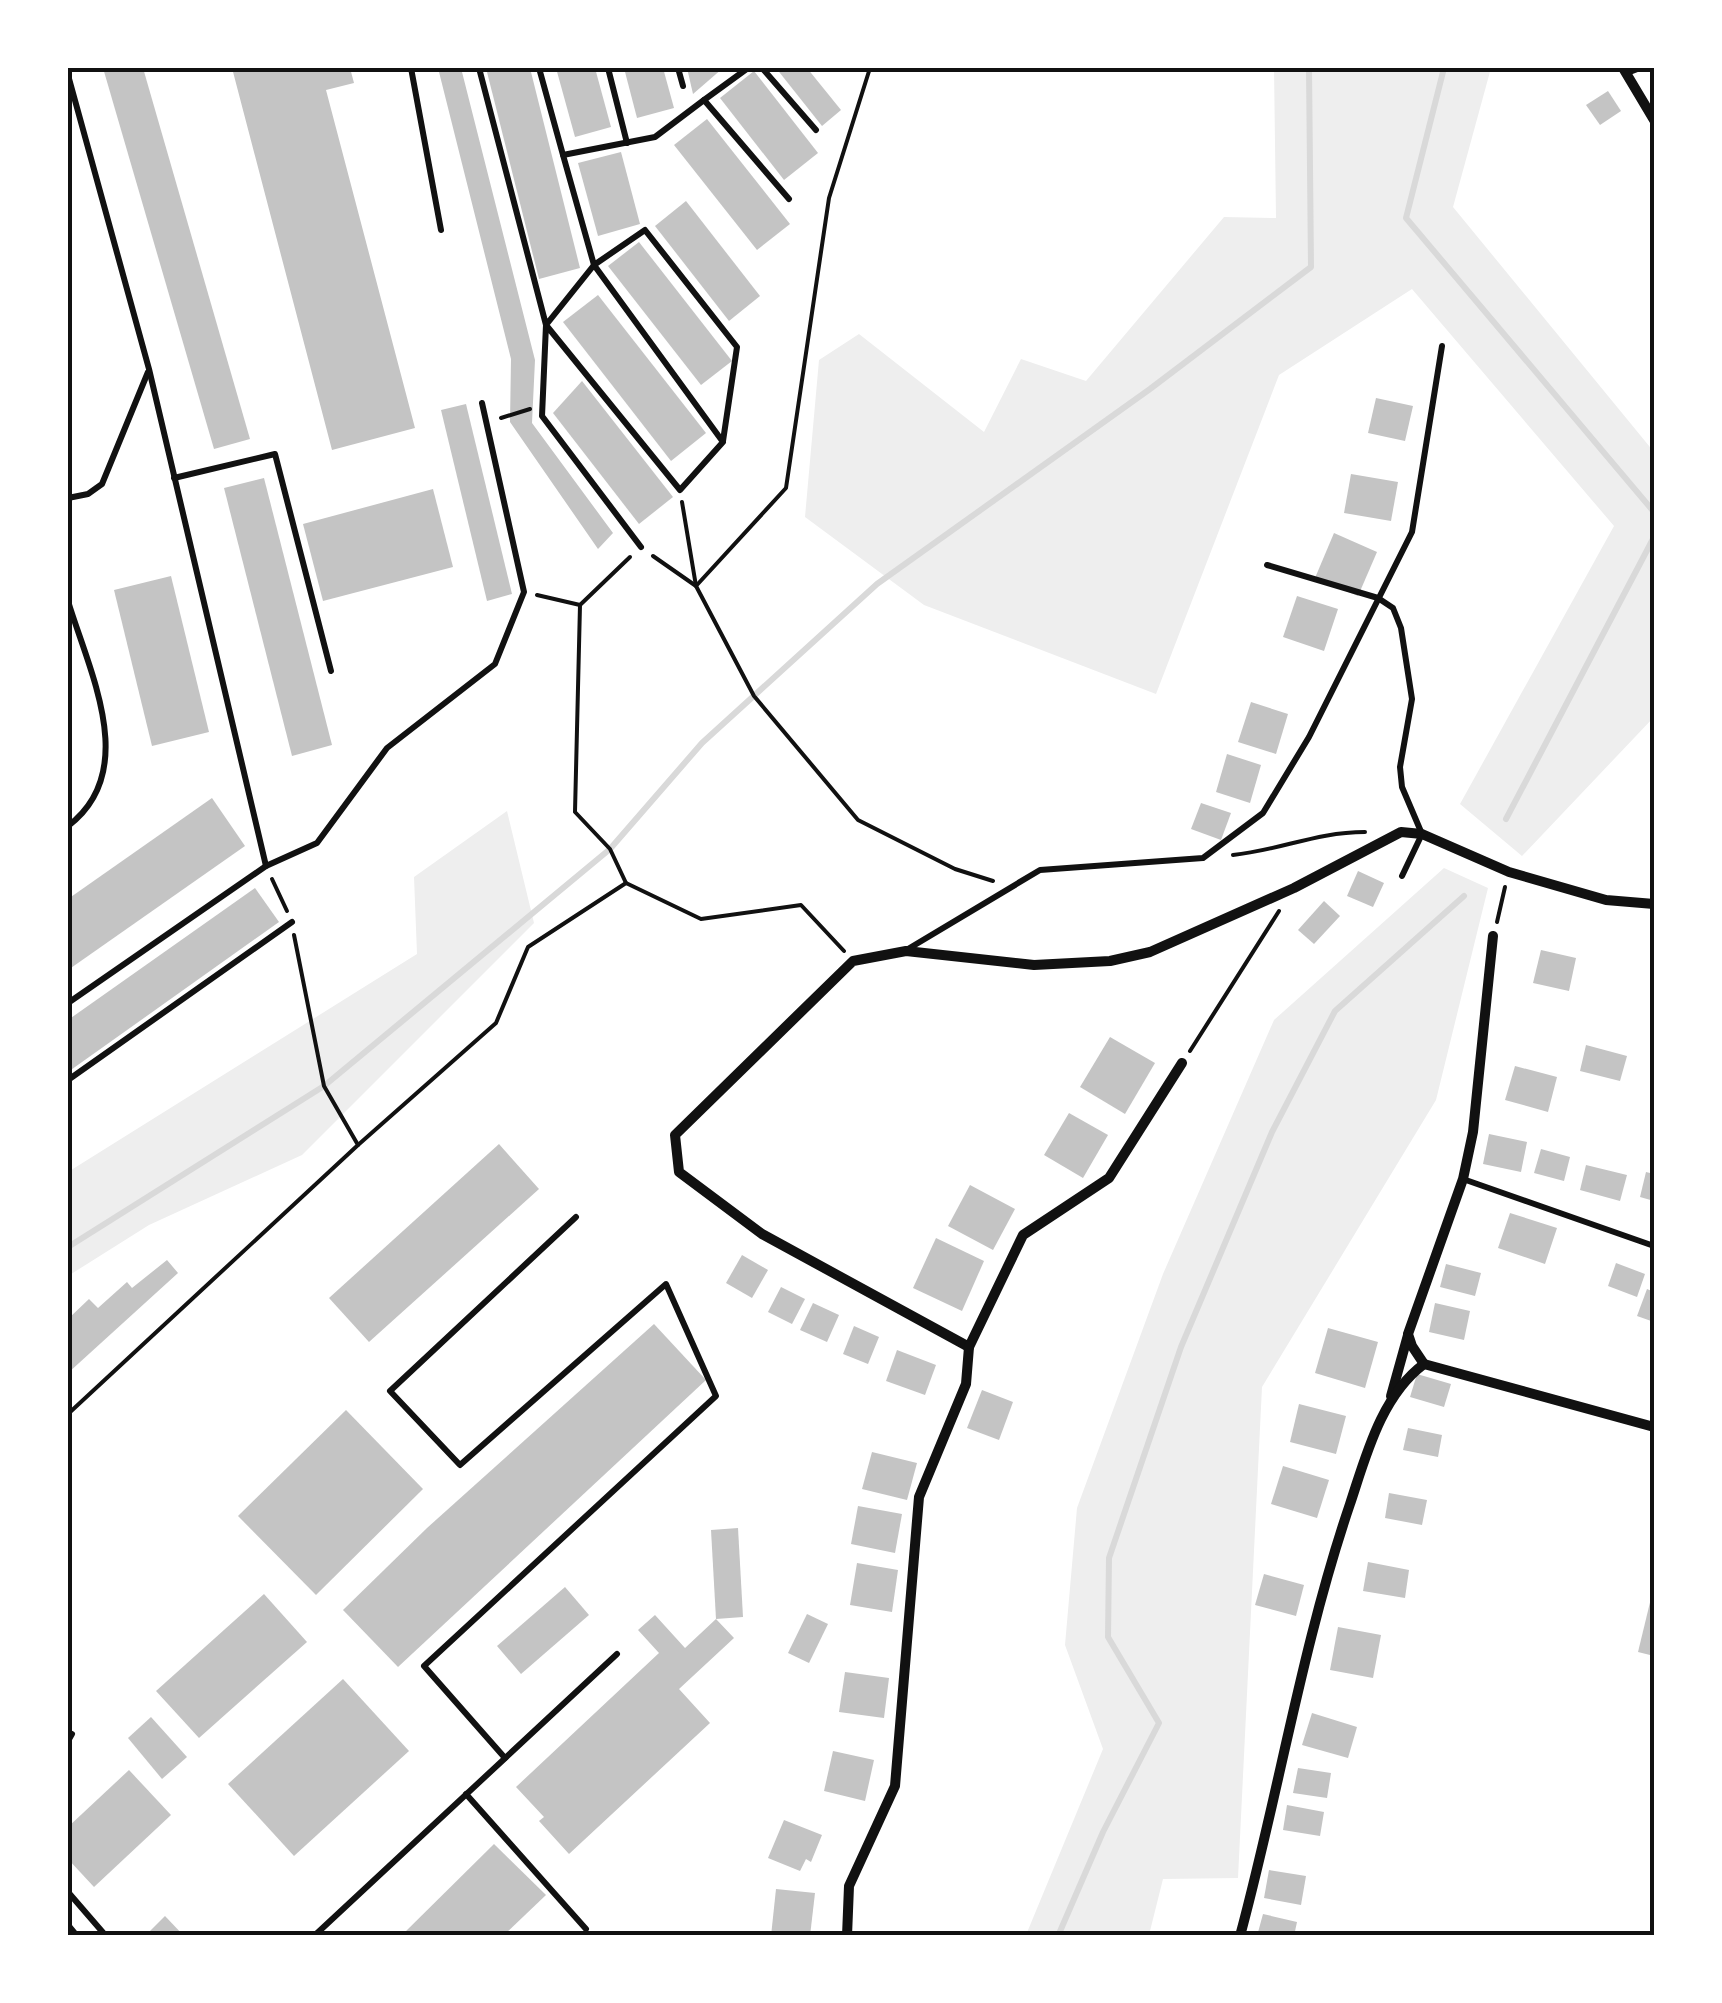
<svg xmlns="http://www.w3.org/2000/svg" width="1722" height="2003" viewBox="0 0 1722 2003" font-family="'Alegreya Sans',sans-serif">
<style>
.green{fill:#eee}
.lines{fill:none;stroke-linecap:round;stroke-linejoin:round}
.stream{stroke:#d9d9d9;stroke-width:6}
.building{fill:#c4c4c4}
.path{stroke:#111;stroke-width:4}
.service{stroke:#111;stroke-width:6}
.minor{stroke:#111;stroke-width:10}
.neatline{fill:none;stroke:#111;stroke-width:4}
</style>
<rect width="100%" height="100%" fill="#fff"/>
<!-- green -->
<g class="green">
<path d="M1274,68H1491L1453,207L1654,452V717L1522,856L1460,804L1614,526L1412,289L1279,375L1156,694L924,605L805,517L819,360L859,334L984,432L1021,359L1086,381L1224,217L1276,218Z"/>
<path d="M507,811L534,923L302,1155L149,1225L68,1276V1172L417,954L414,877Z"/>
<path d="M1444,868L1488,888L1436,1100L1262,1387L1238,1878L1163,1879L1149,1935H1026L1103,1749L1065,1645L1077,1508L1163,1274L1274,1020Z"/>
</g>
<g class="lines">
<!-- stream -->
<g class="stream">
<path d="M1444,68L1406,218L1654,512"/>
<path d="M1506,819L1654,537"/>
<path d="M68,1247L324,1086L610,849L702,743L877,584L1150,389L1311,267L1309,68"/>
<path d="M1058,1936L1103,1832L1159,1723L1108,1637L1109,1558L1181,1347L1272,1132L1335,1011L1464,896"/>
</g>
</g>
<!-- building -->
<g class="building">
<path d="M103,68H143L250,439L214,449Z"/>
<path d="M232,68H350L354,83L326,90L415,428L332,450Z"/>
<path d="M438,68H461L535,360L532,423L613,533L598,549L510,422L511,359Z"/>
<path d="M486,68H530L580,268L539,279Z"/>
<path d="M556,68H595L611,127L575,137Z"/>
<path d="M624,68H663L674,108L637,118Z"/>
<path d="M687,68H723L693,94Z"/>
<path d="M776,68H807L841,110L822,126Z"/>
<path d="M754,71L818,153L784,180L720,98Z"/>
<path d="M1608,91L1621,111L1600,125L1586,105Z"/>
<path d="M707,119L790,224L757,250L674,145Z"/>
<path d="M621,152L640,224L598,236L578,163Z"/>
<path d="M686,201L760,296L729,321L655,226Z"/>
<path d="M639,242L732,361L701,385L608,266Z"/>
<path d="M598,295L706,433L671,461L563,322Z"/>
<path d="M582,381L673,497L639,524L553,413Z"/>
<path d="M1376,398L1413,406L1405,441L1368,433Z"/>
<path d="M466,404L512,594L487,601L441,410Z"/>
<path d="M1351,474L1398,482L1391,521L1344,513Z"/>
<path d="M264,478L332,745L292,756L224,488Z"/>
<path d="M433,489L453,567L323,601L303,524Z"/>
<path d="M1334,533L1377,552L1358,596L1315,578Z"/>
<path d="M171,576L209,732L152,746L114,590Z"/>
<path d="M1297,596L1338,609L1324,651L1283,637Z"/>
<path d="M1251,702L1288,714L1276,754L1238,742Z"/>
<path d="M1227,754L1261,765L1250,803L1216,792Z"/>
<path d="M212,798L245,846L68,970V899Z"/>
<path d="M1201,803L1231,813L1221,840L1191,829Z"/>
<path d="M1358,871L1384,883L1373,907L1347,896Z"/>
<path d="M255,888L279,922L68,1072V1020Z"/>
<path d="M1324,901L1340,916L1314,944L1298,930Z"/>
<path d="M1541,950L1576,958L1569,991L1533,983Z"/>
<path d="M1110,1037L1155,1063L1125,1114L1080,1087Z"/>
<path d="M1586,1045L1627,1056L1620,1081L1580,1071Z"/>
<path d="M1515,1066L1557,1077L1548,1112L1505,1100Z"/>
<path d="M1069,1113L1108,1135L1083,1178L1044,1155Z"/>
<path d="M1489,1134L1527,1142L1521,1172L1483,1164Z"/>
<path d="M499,1144L539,1189L369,1342L329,1298Z"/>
<path d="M1541,1149L1570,1157L1564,1181L1534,1173Z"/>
<path d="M1586,1165L1627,1175L1620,1201L1580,1190Z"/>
<path d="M1646,1172L1654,1174V1201L1640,1197Z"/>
<path d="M970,1185L1015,1209L993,1250L948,1226Z"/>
<path d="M1510,1213L1557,1228L1545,1264L1498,1248Z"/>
<path d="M936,1238L984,1261L962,1311L913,1288Z"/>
<path d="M742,1255L768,1270L752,1298L726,1283Z"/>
<path d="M167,1260L178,1273L68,1373V1319L89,1299L98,1308L127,1282L132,1288Z"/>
<path d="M1616,1263L1645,1274L1637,1297L1608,1286Z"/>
<path d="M1446,1264L1481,1273L1475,1296L1440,1287Z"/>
<path d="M781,1287L805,1299L792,1324L768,1312Z"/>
<path d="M1647,1289L1654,1292V1322L1637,1316Z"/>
<path d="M813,1303L839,1315L827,1342L800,1330Z"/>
<path d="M1435,1303L1470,1311L1464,1340L1429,1332Z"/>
<path d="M654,1324L706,1380L398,1667L343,1610L427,1528Z"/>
<path d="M854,1326L879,1337L868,1364L843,1354Z"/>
<path d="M1328,1328L1378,1342L1365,1388L1315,1373Z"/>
<path d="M897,1350L936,1365L925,1395L886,1381Z"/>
<path d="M1417,1374L1451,1384L1444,1407L1410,1397Z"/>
<path d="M982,1390L1013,1402L999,1440L967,1428Z"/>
<path d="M1299,1404L1346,1416L1336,1454L1290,1442Z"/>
<path d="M346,1410L423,1489L316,1595L238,1516Z"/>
<path d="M1408,1428L1442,1435L1438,1457L1403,1450Z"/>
<path d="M872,1452L917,1463L907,1500L862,1489Z"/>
<path d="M1283,1466L1329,1480L1317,1518L1271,1504Z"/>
<path d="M1389,1493L1427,1500L1422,1525L1385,1518Z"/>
<path d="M858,1506L902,1514L895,1553L851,1544Z"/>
<path d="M738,1528L743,1617L716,1619L711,1530Z"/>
<path d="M1368,1562L1409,1570L1405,1598L1363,1591Z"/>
<path d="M857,1563L898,1570L892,1612L850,1605Z"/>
<path d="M1264,1574L1304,1585L1296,1616L1255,1605Z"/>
<path d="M565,1587L589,1615L521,1674L497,1646Z"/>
<path d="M1653,1590H1654V1656L1638,1652Z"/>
<path d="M264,1594L307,1642L199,1738L156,1691Z"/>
<path d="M807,1614L828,1624L809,1663L788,1653Z"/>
<path d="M655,1615L685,1648L716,1619L734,1638L679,1689L710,1723L569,1854L539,1821L544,1817L516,1787L659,1653L638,1630Z"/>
<path d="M1338,1627L1381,1635L1373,1678L1330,1670Z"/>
<path d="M845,1672L889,1678L884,1718L839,1712Z"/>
<path d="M343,1679L409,1751L294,1856L228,1784Z"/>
<path d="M1312,1713L1357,1727L1348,1758L1302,1745Z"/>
<path d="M151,1717L187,1757L162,1779L128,1738Z"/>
<path d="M833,1751L874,1760L865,1801L824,1791Z"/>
<path d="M1298,1768L1331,1773L1327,1798L1293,1793Z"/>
<path d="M129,1770L171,1815L94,1887L68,1859V1827Z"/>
<path d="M1287,1805L1324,1812L1320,1836L1283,1830Z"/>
<path d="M784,1820L822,1835L811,1862L806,1859L800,1871L768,1858Z"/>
<path d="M494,1844L546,1895L503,1936H401Z"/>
<path d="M1269,1870L1306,1876L1301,1905L1264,1898Z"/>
<path d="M776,1889L815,1893L810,1936H771Z"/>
<path d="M1263,1914L1297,1922L1294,1936H1257Z"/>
<path d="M165,1916L184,1936H145Z"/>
</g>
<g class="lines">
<!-- path -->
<g class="path">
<path d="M501,418L530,409"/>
<path d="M682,502L696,586L754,696L858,820L955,869L993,881"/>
<path d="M653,556L696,586L786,488L829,198L870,68"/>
<path d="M537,595L580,605L575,812L610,849L626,883"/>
<path d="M580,605L630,557"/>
<path d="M1233,855C1281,850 1316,832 1365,832"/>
<path d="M272,879L287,911"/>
<path d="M1497,922L1505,887"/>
<path d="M1190,1051L1279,911"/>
<path d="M358,1145L496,1023L528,947L626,883L701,919L801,905L844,951"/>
<path d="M68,1414L358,1145L324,1086L294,935"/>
</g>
<!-- service -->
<g class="service">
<path d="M411,68L441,230"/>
<path d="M479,68L546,325L680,490L723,442L594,265L546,325L542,416L641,547"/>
<path d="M539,68L563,155L655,137L704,100L789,199"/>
<path d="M608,68L627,143"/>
<path d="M678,68L683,86"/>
<path d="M762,68L816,130"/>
<path d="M1627,73L1640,68"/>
<path d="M68,75L149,369L266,866"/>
<path d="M704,100L748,68"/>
<path d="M563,155L594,265L645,230L737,347L723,441"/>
<path d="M174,478L275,454L331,671"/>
<path d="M68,498L88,494L102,484L148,372"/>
<path d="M1267,565L1378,598L1393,608L1401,628L1412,699L1400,767L1402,787L1422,834L1402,876"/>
<path d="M68,601C89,671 141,771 68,826"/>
<path d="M908,949L1040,870L1203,858L1263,813L1309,737L1412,532L1442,346"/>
<path d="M68,1003L266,866L317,843L387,748L495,664L524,592L482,403"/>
<path d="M68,1080L292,922"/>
<path d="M1463,1179L1654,1246"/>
<path d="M68,1741L72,1734"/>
<path d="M505,1758L424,1666L716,1396L666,1284L460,1465L390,1391L576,1217"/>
<path d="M466,1794L586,1929"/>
<path d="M68,1892L106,1936"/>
<path d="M68,1925L77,1936"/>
<path d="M314,1936L617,1654"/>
</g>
<!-- minor -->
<g class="minor">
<path d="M1623,68L1654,120"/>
<path d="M969,1347L762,1234L679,1172L675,1135L853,961L906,951L1034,965L1110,961L1150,952L1294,888L1401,832L1422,834L1509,872L1606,900L1654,904"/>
<path d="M1424,1364L1412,1346L1408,1334L1463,1179L1473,1132L1493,936"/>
<path d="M1424,1364L1654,1427"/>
<path d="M1391,1396L1408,1335"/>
<path d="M847,1936L849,1886L895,1786L919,1497L966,1384L969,1347L1023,1235L1109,1178L1182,1063"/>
<path d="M1240,1936C1279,1792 1302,1645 1350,1504C1366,1456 1381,1396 1424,1364"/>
</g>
</g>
<!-- border -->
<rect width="1722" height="2003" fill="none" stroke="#ffffff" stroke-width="140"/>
<rect x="70" y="70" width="1582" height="1863" class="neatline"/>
</svg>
